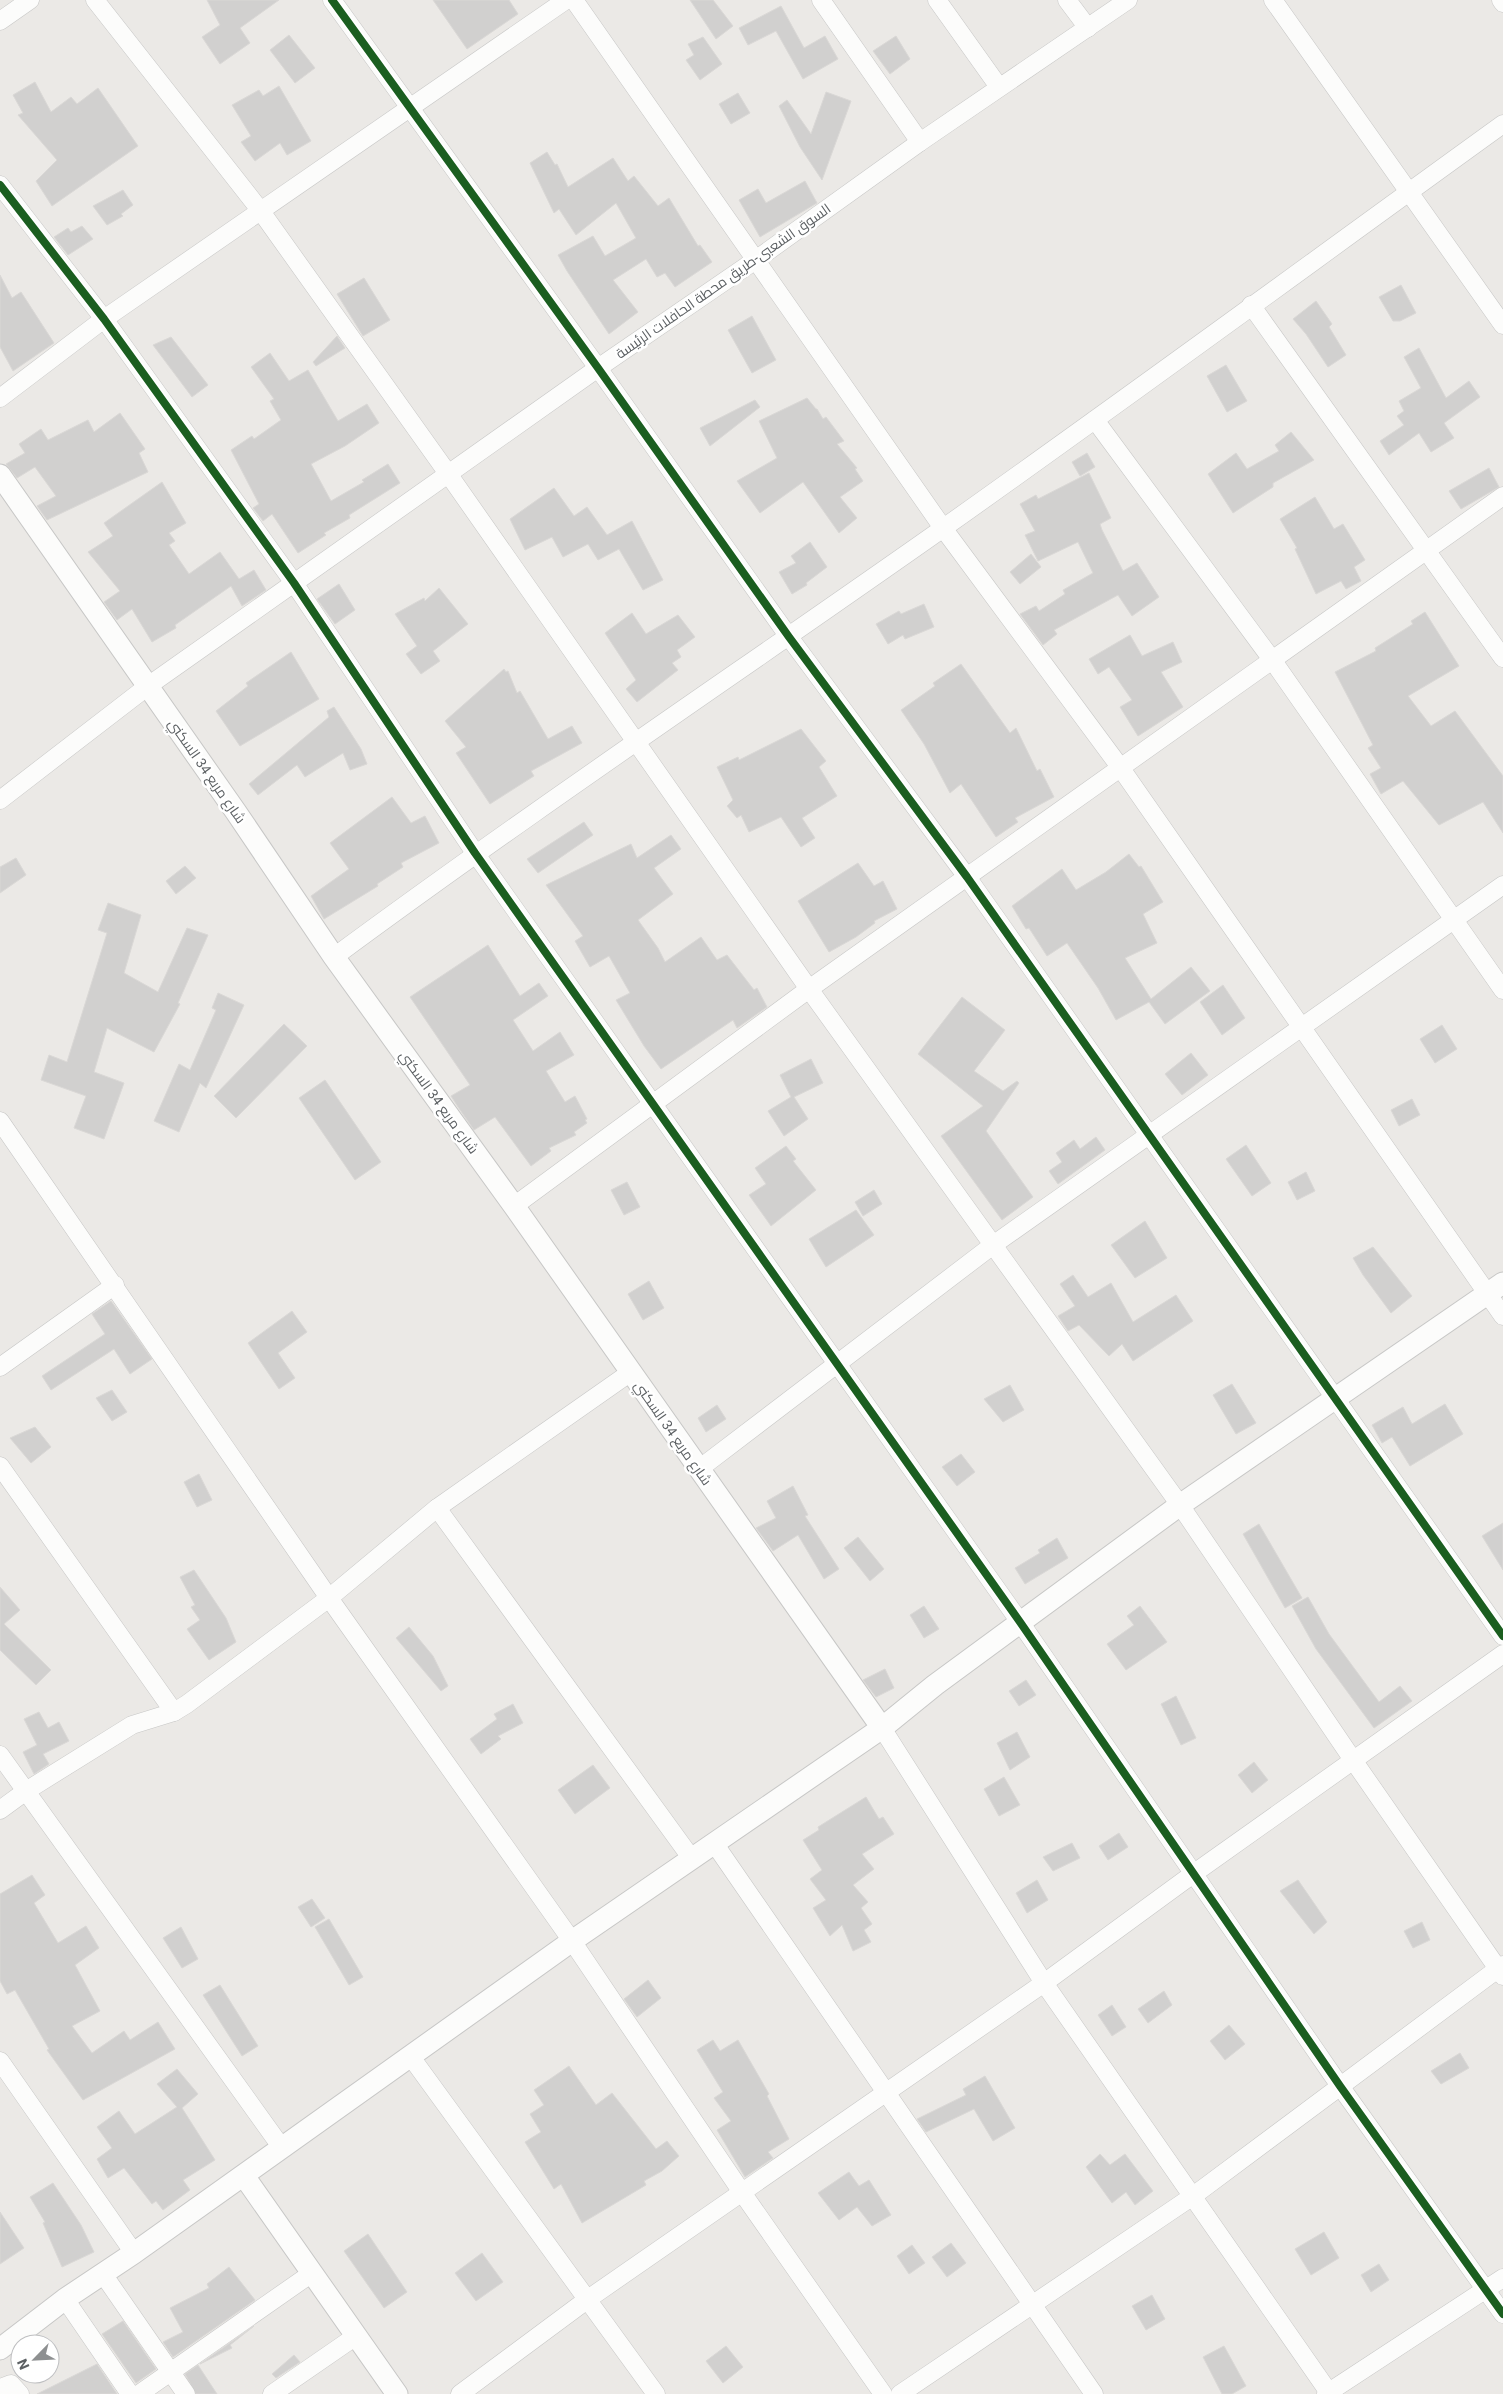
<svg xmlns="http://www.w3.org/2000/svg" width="1503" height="2394" viewBox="0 0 1503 2394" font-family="Roboto,Cairo,sans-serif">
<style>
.building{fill:#d1d0cf;stroke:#dad8d6}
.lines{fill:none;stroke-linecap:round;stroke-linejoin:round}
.minor-casing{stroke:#c7c7c6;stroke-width:19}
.tertiary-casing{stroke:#c7c7c6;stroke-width:23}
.minor{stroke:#fcfcfb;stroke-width:18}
.tertiary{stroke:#fcfcfb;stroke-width:21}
.cycleway-casing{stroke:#fff;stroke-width:11}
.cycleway{stroke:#1b5e20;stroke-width:8}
.labels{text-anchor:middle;stroke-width:5;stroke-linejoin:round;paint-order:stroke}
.street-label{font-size:14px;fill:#5c6063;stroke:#fff}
</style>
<rect width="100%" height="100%" fill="#ebe9e6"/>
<!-- building -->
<g class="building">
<path d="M207,0H279L240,28L250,43L220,64L202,37L220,25Z"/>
<path d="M433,0H509L518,14L467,49Z"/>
<path d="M690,0H713L733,26L716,39Z"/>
<path d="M781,6L804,48L825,36L838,59L803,79L776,31L748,45L739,28Z"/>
<path d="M289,35L315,68L295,83L270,50Z"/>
<path d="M896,36L910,59L890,74L873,51Z"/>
<path d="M703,37L722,64L700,80L686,60L694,55L688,44Z"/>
<path d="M35,82L51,112L71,97L77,104L98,88L138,146L52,206L36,181L57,160L18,115L23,113L13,95Z"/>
<path d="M279,86L311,141L287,155L280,143L255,161L241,142L251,136L232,105L259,90L263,96Z"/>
<path d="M826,92L851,101L822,180L800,147L779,106L787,100L811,134Z"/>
<path d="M738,93L750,113L731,124L719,104Z"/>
<path d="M547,152L555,165L557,164L568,187L613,158L628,181L634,176L658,206L669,198L698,246L700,245L712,262L675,287L665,273L657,277L646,259L613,280L638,312L609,334L567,271L558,255L593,236L605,256L636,238L616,203L576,235L559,209L554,213L530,163Z"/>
<path d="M805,181L817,203L760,237L739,200L758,189L766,203Z"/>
<path d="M123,190L133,205L121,214L123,216L107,225L93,206Z"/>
<path d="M82,226L93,239L68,255L54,237L68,228L71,232Z"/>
<path d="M0,275L12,298L21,292L54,343L13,371L0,347Z"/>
<path d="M364,278L390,320L363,336L337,294Z"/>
<path d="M1401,285L1416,313L1400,321H1393L1379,297Z"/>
<path d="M1316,301L1332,324L1329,327L1346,355L1328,367L1306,334L1293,319Z"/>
<path d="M752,316L776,360L752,373L728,330Z"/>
<path d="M337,336L345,348L316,366L313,362Z"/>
<path d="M171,337L208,385L192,397L153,345Z"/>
<path d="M1419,348L1446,398L1469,381L1480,397L1444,423L1454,438L1431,452L1419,433L1389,455L1380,441L1404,425L1397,416L1404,411L1399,401L1421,388L1404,357Z"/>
<path d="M270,353L289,381L308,370L338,421L367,404L379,423L345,446L311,464L331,501L364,482L362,480L388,464L400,483L349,515L350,518L324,533L326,535L298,553L272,514L263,521L253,508L259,504L231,450L252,436L254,439L281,420L270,401L274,399L251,367Z"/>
<path d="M1226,365L1247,401L1227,412L1207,376Z"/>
<path d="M807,398L816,409H817L823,419L826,417L844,441L837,444L857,468L855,469L863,481L840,497L857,518L839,533L803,482L760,513L737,481L777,458L759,421Z"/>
<path d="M755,400L760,407L710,446L700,428Z"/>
<path d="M120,413L145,449L139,453L148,472L47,520L37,506L56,496L35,467L17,478L6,464L25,453L19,444L41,429L48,440L88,420L94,432Z"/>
<path d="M1291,432L1314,460L1273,483V487L1233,513L1208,474L1236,453L1247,469L1279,451L1275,445Z"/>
<path d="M1087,453L1095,467L1080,476L1072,462Z"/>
<path d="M1489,468L1499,487L1461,509L1449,491Z"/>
<path d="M1089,473L1111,518L1100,524L1102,530L1123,571L1137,563L1159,597L1132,616L1118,595L1054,630L1057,634L1043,645L1020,614L1036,606L1039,611L1065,594L1063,590L1093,573L1078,542L1038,561L1025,535L1035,531L1020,504L1036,495L1038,499Z"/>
<path d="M162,482L186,523L169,533L175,541L169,545L189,574L220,552L239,579L254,570L266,590L242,606L231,586L175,625L176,628L152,642L132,609L117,620L104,602L120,591L88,552L113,536L104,523Z"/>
<path d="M554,488L574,516L587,507L607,535L632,521L663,580L643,590L619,549L598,560L588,544L563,557L552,537L525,550L510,519Z"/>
<path d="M1315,497L1334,529L1343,524L1365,560L1354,567L1361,581L1346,589L1341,581L1316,594L1295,549L1297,548L1280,519Z"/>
<path d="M810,542L827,567L806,583L807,585L792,594L779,572L796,563L791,556Z"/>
<path d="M1031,554L1041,567L1020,584L1010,572Z"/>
<path d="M339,584L355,610L335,624L317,599Z"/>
<path d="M439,588L468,624L433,651L440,661L421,674L406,654L417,646L395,614L424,598L425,601Z"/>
<path d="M924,604L934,627L905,639L903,635L888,644L876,624L899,611L901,614Z"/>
<path d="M1425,612L1459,666L1408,696L1431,726L1455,711L1503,776V833L1483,802L1439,825L1403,781L1381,794L1370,774L1381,768L1368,748L1373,745L1335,672L1376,651L1375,648L1413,624L1411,621Z"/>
<path d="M632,613L646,634L678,615L695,637L677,650L681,657L672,663L678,670L637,702L626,689L636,680L605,633Z"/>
<path d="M1130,635L1142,656L1173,642L1182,662L1161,672L1183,707L1138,736L1120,707L1132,700L1109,667L1098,674L1089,659Z"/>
<path d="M291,652L319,699L240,746L216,711L248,686L246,683Z"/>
<path d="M961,664L1010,733L1016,728L1037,771L1040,769L1054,797L1015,818L1018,822L996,837L961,784L950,793L924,744L901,710L935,686L933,683Z"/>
<path d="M504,669L506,672L508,671L517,693L520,691L548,739L572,726L582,743L531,771L534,776L490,804L456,753L466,747L445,721Z"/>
<path d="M334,707L361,749L367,764L350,770L343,753L305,777L297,765L258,795L249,784L329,717L327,711Z"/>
<path d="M801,729L826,761L819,767L837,796L802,818L815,838L801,847L781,817L749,832L741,815L737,818L727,806L733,800L717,767L738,757L739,760Z"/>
<path d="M392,797L411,823L425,816L439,843L401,863L403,867L377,884L378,886L324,919L311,896L349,869L330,843Z"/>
<path d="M584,822L593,835L538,873L527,859Z"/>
<path d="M671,835L681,849L654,868L673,894L638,920L658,948L665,962L701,937L717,960L727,955L754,990L757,988L767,1007L737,1028L733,1020L661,1069L644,1046L616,1000L630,993L609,956L590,967L575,941L583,936L546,885L631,844L637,858Z"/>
<path d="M1129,854L1139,867L1141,866L1163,902L1143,914L1157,943L1125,958L1151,999L1191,967L1210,991L1165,1024L1149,1002L1116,1020L1098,988L1067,943L1047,956L1029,928L1026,929L1012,906L1062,869L1076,890L1106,872Z"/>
<path d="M16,858L26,875L0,893V867Z"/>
<path d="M858,863L874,886L883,881L897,909L874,921L875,923L856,937L829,952L798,901Z"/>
<path d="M185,866L196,878L176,894L166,881Z"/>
<path d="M108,903L141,915L124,973L158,992L187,928L208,935L178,1003L180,1004L154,1052L107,1028L94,1072L124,1083L104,1139L74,1128L86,1096L41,1080L49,1055L67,1062L107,933L98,930Z"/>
<path d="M488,945L520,996L539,983L548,996L513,1020L533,1051L560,1032L574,1055L546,1071L565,1102L575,1096L587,1119L585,1120L587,1123L574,1132L576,1135L549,1148L551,1151L531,1166L495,1117L474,1130L458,1107L451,1096L470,1085L410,997Z"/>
<path d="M1223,985L1245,1018L1222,1035L1200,1002Z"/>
<path d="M218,993L244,1005L206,1088L200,1083L179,1132L154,1121L179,1064L190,1070L216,1010L212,1008Z"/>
<path d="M962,997L1005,1030L974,1071L1003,1091L1017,1081L1019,1083L986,1131L1033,1197L1002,1220L941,1136L983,1106L918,1054Z"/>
<path d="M284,1024L307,1046L236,1118L214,1096Z"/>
<path d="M1442,1025L1457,1049L1435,1063L1420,1039Z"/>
<path d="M1191,1053L1208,1075L1182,1095L1165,1074Z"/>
<path d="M811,1059L823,1083L794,1097L808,1119L784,1136L768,1111L791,1097L780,1075Z"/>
<path d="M325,1080L381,1162L355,1180L299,1098Z"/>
<path d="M1412,1099L1420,1115L1399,1126L1391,1110Z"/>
<path d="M1096,1137L1105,1150L1058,1184L1049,1171L1062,1162L1056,1153L1074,1140L1080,1149Z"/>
<path d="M1246,1145L1271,1183L1252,1196L1226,1159Z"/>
<path d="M786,1146L796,1159L793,1161L816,1190L771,1226L749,1195L766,1184L755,1168Z"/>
<path d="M1306,1172L1315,1191L1297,1200L1288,1182Z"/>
<path d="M627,1182L640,1207L624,1215L611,1190Z"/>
<path d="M874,1190L882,1204L863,1216L855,1202Z"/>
<path d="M856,1210L874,1235L826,1267L809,1239Z"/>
<path d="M1145,1221L1167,1258L1135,1278L1111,1245Z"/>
<path d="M1373,1247L1412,1296L1391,1313L1363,1275L1353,1258Z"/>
<path d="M1073,1275L1088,1297L1111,1283L1133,1322L1176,1295L1193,1321L1133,1361L1122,1344L1109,1356L1079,1325L1068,1331L1058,1316L1075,1306L1060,1284Z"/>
<path d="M649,1281L664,1308L643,1320L628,1294Z"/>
<path d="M111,1301L152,1359L130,1374L114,1349L51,1390L42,1376L105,1334L92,1314Z"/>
<path d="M292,1311L307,1332L278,1353L295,1378L279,1389L248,1343Z"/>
<path d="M1232,1384L1256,1423L1236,1434L1213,1395Z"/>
<path d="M1010,1385L1024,1410L1003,1422L984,1399Z"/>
<path d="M112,1390L127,1412L112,1421L96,1398Z"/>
<path d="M1445,1404L1463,1434L1410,1466L1392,1437L1382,1443L1372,1425L1403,1407L1412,1424Z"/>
<path d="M717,1405L726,1419L706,1432L698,1418Z"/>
<path d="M35,1427L51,1447L31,1463L10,1438Z"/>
<path d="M961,1454L975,1472L957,1486L942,1467Z"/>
<path d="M199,1474L212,1500L197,1507L184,1482Z"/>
<path d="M793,1486L808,1515L805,1516L839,1569L824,1579L798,1535L773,1551L756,1528L776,1518L767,1501Z"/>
<path d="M1503,1523V1570L1482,1536Z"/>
<path d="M1259,1524L1302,1598L1285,1608L1243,1534Z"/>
<path d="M858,1537L884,1569L870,1581L844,1548Z"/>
<path d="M1057,1538L1068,1558L1025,1584L1015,1568L1040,1553L1038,1550Z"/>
<path d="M194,1570L226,1618L236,1642L209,1660L187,1629L200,1620L191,1607L195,1605L180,1577Z"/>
<path d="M0,1587L20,1610L4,1624L51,1670L36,1685L0,1650Z"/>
<path d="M1308,1597L1329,1634L1379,1702L1400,1686L1412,1701L1374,1728L1316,1649L1292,1606Z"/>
<path d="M924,1606L939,1629L924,1638L910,1615Z"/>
<path d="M1140,1606L1167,1642L1126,1670L1107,1644L1134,1625L1127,1616Z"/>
<path d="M409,1627L433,1656L448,1686L441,1691L396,1638Z"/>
<path d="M885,1669L894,1688L876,1697L863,1680Z"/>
<path d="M1026,1680L1036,1695L1019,1706L1009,1691Z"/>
<path d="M1176,1696L1196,1738L1181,1745L1161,1704Z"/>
<path d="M513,1704L523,1723L498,1736L501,1739L481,1754L470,1739L497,1719L494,1714Z"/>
<path d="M39,1712L48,1728L59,1722L69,1741L43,1754L49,1764L34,1774L23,1752L37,1745L24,1719Z"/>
<path d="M1017,1732L1030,1757L1010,1770L997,1743Z"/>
<path d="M1254,1762L1268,1780L1252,1793L1238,1775Z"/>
<path d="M593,1765L610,1788L575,1814L558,1790Z"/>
<path d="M1004,1777L1020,1805L999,1816L984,1789Z"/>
<path d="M866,1797L879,1819L883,1817L894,1834L862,1854L874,1869L853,1885L868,1902L861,1908L872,1924L864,1930L871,1942L853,1951L842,1925L830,1936L813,1908L826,1900L810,1879L822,1870L803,1840L819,1830L818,1827Z"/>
<path d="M1119,1833L1128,1847L1108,1860L1099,1846Z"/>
<path d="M1072,1843L1080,1858L1053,1871L1043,1857Z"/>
<path d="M32,1875L45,1895L34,1903L58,1943L86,1926L99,1948L75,1965L100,2011L72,2026L92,2053L124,2031L130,2040L158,2022L175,2049L83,2100L47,2050L49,2049L15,1990L7,1994L0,1981V1894Z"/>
<path d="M1037,1880L1048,1900L1027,1913L1016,1893Z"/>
<path d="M1298,1880L1327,1922L1314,1934L1280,1891Z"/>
<path d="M312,1899L325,1918L311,1927L298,1907Z"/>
<path d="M329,1919L363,1977L349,1985L315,1927Z"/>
<path d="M1422,1922L1430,1940L1413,1948L1404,1931Z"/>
<path d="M181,1927L198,1959L182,1968L163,1938Z"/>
<path d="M648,1980L661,1998L637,2017L624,1999Z"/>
<path d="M220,1985L258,2046L242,2056L203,1995Z"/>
<path d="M1164,1991L1172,2005L1148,2023L1138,2009Z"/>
<path d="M1112,2005L1126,2027L1112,2036L1098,2015Z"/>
<path d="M1229,2025L1245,2044L1225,2060L1210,2041Z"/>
<path d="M713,2040L720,2051L738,2040L769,2094L767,2096L789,2139L768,2152L773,2158L745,2177L717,2130L731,2121L714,2098L723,2092L697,2050Z"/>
<path d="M1460,2053L1469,2068L1441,2084L1431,2071Z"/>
<path d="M569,2066L596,2105L612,2093L656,2149L667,2141L679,2156L662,2171L644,2181L646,2185L582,2223L561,2184L554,2189L525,2142L541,2132L530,2114L544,2105L534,2090Z"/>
<path d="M177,2069L198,2094L182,2108L215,2160L183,2180L190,2190L163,2210L156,2201L152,2204L124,2168L108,2178L97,2159L112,2148L97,2127L119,2111L135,2134L177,2107L157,2084Z"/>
<path d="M985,2076L1015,2128L993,2141L974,2109L926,2132L917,2119L966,2095L963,2089Z"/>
<path d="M1100,2154L1110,2165L1125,2154L1153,2191L1135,2205L1126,2192L1112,2203L1086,2167Z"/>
<path d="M849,2172L859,2186L869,2180L891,2215L872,2226L857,2207L839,2220L818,2193Z"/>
<path d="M53,2183L81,2225L94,2252L62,2267L43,2223L45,2222L30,2197Z"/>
<path d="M0,2212L24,2248L0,2264Z"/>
<path d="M1324,2232L1339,2258L1311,2275L1295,2249Z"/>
<path d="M368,2234L407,2292L384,2308L344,2251Z"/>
<path d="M951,2243L966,2263L947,2277L932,2257Z"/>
<path d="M912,2245L925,2263L909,2274L897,2256Z"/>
<path d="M482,2253L503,2282L476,2301L455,2273Z"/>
<path d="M1379,2264L1389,2280L1371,2292L1361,2275Z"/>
<path d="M229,2267L255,2300L173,2357L163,2342L183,2332L170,2308L209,2288L207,2284Z"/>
<path d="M1152,2295L1165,2319L1146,2330L1132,2306Z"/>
<path d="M123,2321L156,2369L136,2383L102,2334Z"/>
<path d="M254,2326L230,2345L232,2348L200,2364Z"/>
<path d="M726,2346L743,2367L723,2383L706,2361Z"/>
<path d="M1224,2346L1246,2386L1232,2394H1222L1203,2357Z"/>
<path d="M294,2355L300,2362L276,2378L272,2374Z"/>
<path d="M97,2364L117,2394H37Z"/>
<path d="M198,2365L217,2394H196L185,2374Z"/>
</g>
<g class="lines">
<defs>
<g id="minor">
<path d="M95,0L260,210L449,475L809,989L1180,1505L1353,1760L1503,1976"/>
<path d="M332,0L598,368L789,637L967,877L1503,1636"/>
<path d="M574,0L943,528L1120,767L1503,1316"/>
<path d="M821,0L920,142"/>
<path d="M937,0L999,87"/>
<path d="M1067,0L1088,28"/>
<path d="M1273,0L1503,325"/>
<path d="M1501,0L1503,3"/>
<path d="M0,21L30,0"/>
<path d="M0,185L104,319L294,583L475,853L1020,1622L1340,2086L1503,2314"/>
<path d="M1251,305L1503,658"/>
<path d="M0,398L104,319L566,0"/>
<path d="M1095,420L1273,661L1503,990"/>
<path d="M0,800L148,686L294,583L598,368L757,259L920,142L1128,0"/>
<path d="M334,957C533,810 739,672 942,529C1130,396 1316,259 1503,124"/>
<path d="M0,1121L329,1598L572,1941L741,2191L883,2394"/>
<path d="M514,1206L809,989L1503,496"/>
<path d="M0,1367L115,1285"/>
<path d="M0,1466L174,1712"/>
<path d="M699,1469L993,1245L1503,885"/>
<path d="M437,1508L692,1859"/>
<path d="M882,1728L1044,1983L1330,2394"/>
<path d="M0,1755L282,2148"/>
<path d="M0,1810L26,1791L132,1725L174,1712L187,1704L329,1598L437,1508L631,1372"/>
<path d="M714,1843L1094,2394"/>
<path d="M411,2057L656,2394"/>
<path d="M0,2061L134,2253"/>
<path d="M103,2274L186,2394"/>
<path d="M65,2299L130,2394"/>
<path d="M0,2388L11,2384L20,2394"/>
<path d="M139,2394L312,2273"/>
<path d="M272,2394L356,2336"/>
<path d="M460,2394L588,2299L1044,1983L1193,1874L1503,1654"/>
<path d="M900,2394L1193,2196L1503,1965"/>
<path d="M1326,2394L1503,2278"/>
</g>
<g id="tertiary">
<path d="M0,475L236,812L334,957L514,1206L882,1728"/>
<path d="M244,2176L397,2394"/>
<path d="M0,2349L65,2299L134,2253L572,1941L882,1728L935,1685L1180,1505L1503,1283"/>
</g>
</defs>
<!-- minor casing -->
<use href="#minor" class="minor-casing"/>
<!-- tertiary casing -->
<use href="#tertiary" class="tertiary-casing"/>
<!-- minor -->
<use href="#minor" class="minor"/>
<!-- tertiary -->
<use href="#tertiary" class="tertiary"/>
<defs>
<g id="cycleway">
<path d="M332,0L598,368L789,637L967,877L1503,1636"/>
<path d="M0,185L104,319L294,583L475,853L1020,1622L1340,2086L1503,2314"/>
</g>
</defs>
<!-- cycleway casing -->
<use href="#cycleway" class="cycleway-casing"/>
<!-- cycleway -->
<use href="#cycleway" class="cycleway"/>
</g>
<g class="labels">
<!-- street labels -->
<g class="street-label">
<text transform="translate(723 281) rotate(-35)" y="5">السوق الشعبى-طريق محطة الحافلات الرئيسة</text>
<text transform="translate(207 771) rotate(55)" y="5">شارع مربع 34 السكني</text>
<text transform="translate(439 1102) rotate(54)" y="5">شارع مربع 34 السكني</text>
<text transform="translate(673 1433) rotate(55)" y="5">شارع مربع 34 السكني</text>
</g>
</g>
<!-- north arrow -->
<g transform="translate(35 2359) rotate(246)"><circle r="24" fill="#ffffff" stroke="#bebfc1"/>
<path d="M0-4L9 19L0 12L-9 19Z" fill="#8e9091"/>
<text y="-8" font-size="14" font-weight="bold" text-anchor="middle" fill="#5c6063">N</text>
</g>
</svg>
